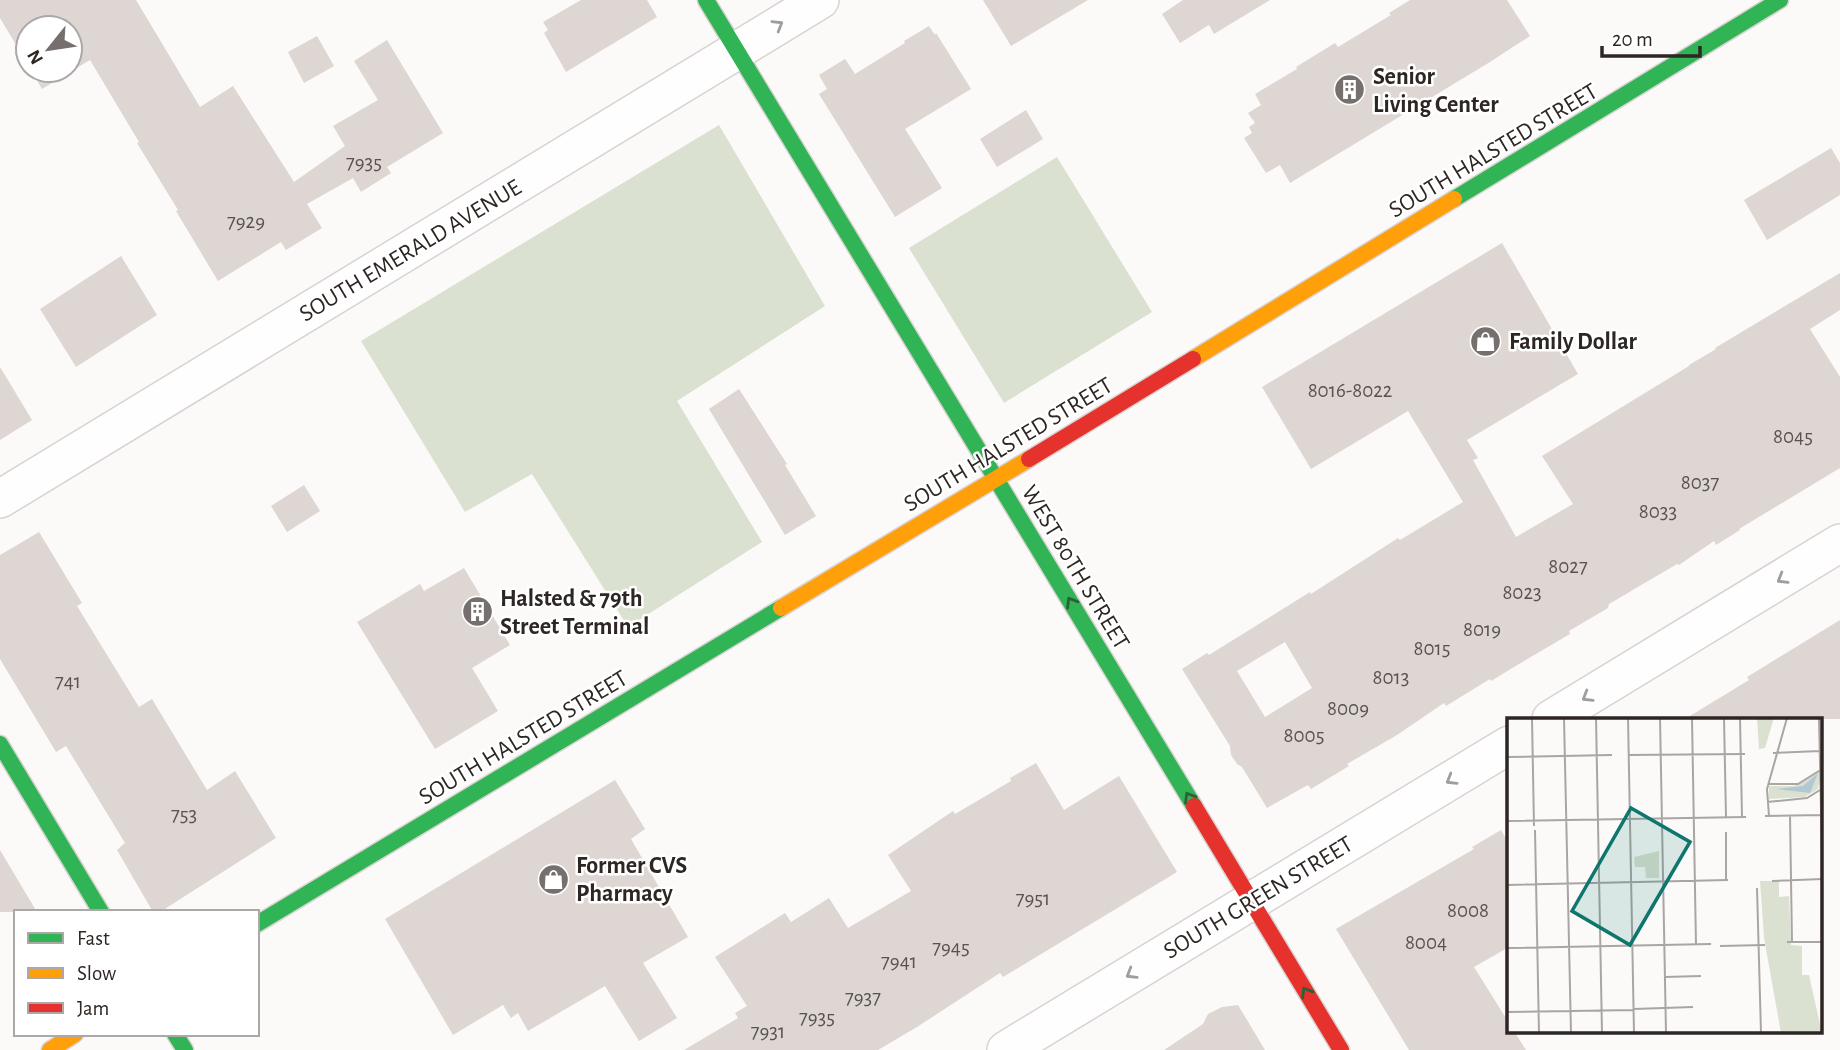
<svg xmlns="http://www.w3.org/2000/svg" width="1840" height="1050" viewBox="0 0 1840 1050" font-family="'Alegreya Sans',sans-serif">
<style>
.green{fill:#dbe1d1}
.building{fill:#ddd6d2;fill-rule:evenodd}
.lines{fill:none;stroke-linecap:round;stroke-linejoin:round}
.street-casing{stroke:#d8d3d1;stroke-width:40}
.fast-casing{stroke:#d8d3d1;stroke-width:19}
.slow-casing{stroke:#d8d3d1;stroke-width:19}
.jam-casing{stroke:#d8d3d1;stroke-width:19}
.street{stroke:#fffefe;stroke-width:37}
.fast{stroke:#30b455;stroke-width:16}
.slow{stroke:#ff9f0a;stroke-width:16}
.jam{stroke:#e5322d;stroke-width:16}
.oneway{stroke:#a09d9b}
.oneway2{stroke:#2e5f37}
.labels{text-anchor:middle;stroke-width:5;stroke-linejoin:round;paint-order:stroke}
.number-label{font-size:21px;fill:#59524f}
.poi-label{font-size:24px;font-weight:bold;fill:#2d2623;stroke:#fff;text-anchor:start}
.street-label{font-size:24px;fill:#2d2623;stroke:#fff}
.inset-road{fill:none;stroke:#a9a5a3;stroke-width:2}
.view{fill:#0f766e;fill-opacity:0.15;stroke:#0f766e;stroke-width:3.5}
.inset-edge{fill:none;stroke:#2d2623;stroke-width:3.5}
</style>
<rect width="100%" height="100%" fill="#fcfaf9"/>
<!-- green -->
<g class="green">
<path d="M719,125L825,306L677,401L762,542L628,627L532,474L465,512L361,341Z"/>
<path d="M1057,157L1152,312L1004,403L909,248Z"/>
</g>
<!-- building -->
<g class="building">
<path d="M0,0H136L200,107L233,86L294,182L345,146L333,126L378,100L354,61L387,40L443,133L387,167L391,173L361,192L353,178L307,204L322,228L286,250L281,242L218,281L176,211L178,210L137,143L139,142L90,60L42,89L31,70H70V28H28V65L0,18Z"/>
<path d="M581,0H647L657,17L566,72L544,33L548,30L543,22Z"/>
<path d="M983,0H1088L1011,46Z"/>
<path d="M1183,0H1270L1214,34L1209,25L1180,43L1162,14Z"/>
<path d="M1410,0H1507L1530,36L1490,62L1290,183L1280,165L1266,173L1244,138L1252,133L1249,127L1255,123L1248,113L1261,105L1255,94L1297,69L1296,67L1335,43L1338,47L1391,15L1389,13Z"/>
<path d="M929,26L935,35L936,33L971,89L905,129L942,188L895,217L819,94L827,89L819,75L845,59L855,74L905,43L904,41Z"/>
<path d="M317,36L334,66L304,83L288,52Z"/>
<path d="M1026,110L1043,139L997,167L980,139Z"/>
<path d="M1831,148L1840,163V195L1767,240L1744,200Z"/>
<path d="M1502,243L1578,374L1467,440L1478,458L1473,460L1516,537L1573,504L1542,456L1689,366V365L1716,349L1715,348L1840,273V310L1810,329L1840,377V468L1739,529L1740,530L1716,545L1714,541L1679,565L1677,564L1609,604L1608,608L1569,631L1570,634L1519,664L1491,681L1490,679L1446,706L1444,703L1397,735L1347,764L1349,766L1311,789L1308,785L1267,808L1242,767L1237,764L1231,755L1230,746L1182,669L1207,653L1209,655L1310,592L1311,594L1398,538L1400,540L1463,502L1408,411L1311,469L1262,387ZM1285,642L1312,688L1265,717L1237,671Z"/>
<path d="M121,256L157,315L76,367L40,309Z"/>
<path d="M0,367L32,420L0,440Z"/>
<path d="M739,389L787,464L785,465L816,516L785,535L709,409Z"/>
<path d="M304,485L320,511L287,532L271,506Z"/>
<path d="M39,532L82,603L77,606L139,707L152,699L207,790L235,771L276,838L160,912H153L117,850L125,843L66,746L56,752L0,659V555Z"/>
<path d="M464,568L510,645L472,668L498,711L435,749L357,622L420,584L424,591Z"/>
<path d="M1840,620V719H1685L1749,680L1747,677Z"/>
<path d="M1036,763L1064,810L1119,776L1177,872L1003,977L1000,973L917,1027L878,1050H684L738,1018L735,1013L747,1006L715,957L785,913L791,922L829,898L848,928L911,891L888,855L953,811L955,814L1011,781L1010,778Z"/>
<path d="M615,780L645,829L631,839L688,937L643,963L677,1018L639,1041L605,986L528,1031L518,1013L511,1018L503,1005L453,1035L385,919Z"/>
<path d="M1501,830L1509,844V947L1474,967L1509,1023V1031H1514L1526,1050H1409L1336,929L1474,849L1472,847Z"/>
<path d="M0,850L25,892L37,912H0Z"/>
<path d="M1238,1005L1265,1050H1164L1203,1024L1208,1014L1222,1007Z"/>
</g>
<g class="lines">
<defs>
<g id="street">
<path d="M0,499L820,0"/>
<path d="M1551,719L1840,543"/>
<path d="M1006,1050L1509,745"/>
</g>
<g id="fast">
<path d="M706,0L1194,806"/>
<path d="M1454,199L1780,0"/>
<path d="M0,744L101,912"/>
<path d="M257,924L781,608"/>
<path d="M175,1034L185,1050"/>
</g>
<g id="slow">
<path d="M1193,359L1454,199"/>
<path d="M781,608L1029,459"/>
<path d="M50,1050L75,1034"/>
</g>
<g id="jam">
<path d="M1029,459L1193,359"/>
<path d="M1194,806L1341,1050"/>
</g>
</defs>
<!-- street casing -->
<use href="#street" class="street-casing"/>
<!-- fast casing -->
<use href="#fast" class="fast-casing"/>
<!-- slow casing -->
<use href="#slow" class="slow-casing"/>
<!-- jam casing -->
<use href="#jam" class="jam-casing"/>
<!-- street -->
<use href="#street" class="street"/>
<!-- fast -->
<use href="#fast" class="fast"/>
<!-- slow -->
<use href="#slow" class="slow"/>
<!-- jam -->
<use href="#jam" class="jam"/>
</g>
<!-- one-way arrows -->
<defs><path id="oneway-chevron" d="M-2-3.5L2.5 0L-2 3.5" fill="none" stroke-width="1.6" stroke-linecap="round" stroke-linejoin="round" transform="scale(1.75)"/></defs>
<g class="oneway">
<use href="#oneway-chevron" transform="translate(778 25) rotate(-31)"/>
<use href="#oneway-chevron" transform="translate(1782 579) rotate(149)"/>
<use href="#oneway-chevron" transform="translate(1587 697) rotate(149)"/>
<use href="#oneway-chevron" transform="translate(1451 780) rotate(149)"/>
<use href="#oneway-chevron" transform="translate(1131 974) rotate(149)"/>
</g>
<g class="oneway2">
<use href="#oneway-chevron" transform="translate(1071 602) rotate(-121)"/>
<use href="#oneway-chevron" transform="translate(1189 797) rotate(-121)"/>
<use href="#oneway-chevron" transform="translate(1306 992) rotate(-121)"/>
</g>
<!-- icons -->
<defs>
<symbol id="building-disc" viewBox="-11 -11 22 22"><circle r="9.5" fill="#75706e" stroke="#fff"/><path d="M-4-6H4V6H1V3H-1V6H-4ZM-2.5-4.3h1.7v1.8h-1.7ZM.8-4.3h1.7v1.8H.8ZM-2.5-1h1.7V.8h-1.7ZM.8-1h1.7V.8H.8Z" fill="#fff"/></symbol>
<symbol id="shop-disc" viewBox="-11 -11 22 22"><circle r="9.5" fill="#75706e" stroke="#fff"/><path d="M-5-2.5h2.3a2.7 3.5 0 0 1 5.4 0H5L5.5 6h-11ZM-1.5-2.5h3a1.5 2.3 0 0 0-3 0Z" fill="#fff"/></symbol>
</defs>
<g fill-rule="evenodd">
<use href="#building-disc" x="1332" y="72" width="35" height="35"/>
<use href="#shop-disc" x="1468" y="324" width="35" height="35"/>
<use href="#building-disc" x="460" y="594" width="35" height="35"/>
<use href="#shop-disc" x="536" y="862" width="35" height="35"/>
</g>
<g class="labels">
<!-- number labels -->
<g class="number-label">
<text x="364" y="169">7935</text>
<text x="246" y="228">7929</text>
<text x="1350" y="397">8016-8022</text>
<text x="1793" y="443">8045</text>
<text x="1700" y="489">8037</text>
<text x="1658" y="518">8033</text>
<text x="1568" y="573">8027</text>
<text x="1522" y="599">8023</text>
<text x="1482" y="636">8019</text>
<text x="1432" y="655">8015</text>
<text x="1391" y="684">8013</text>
<text x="68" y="688">741</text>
<text x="1348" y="715">8009</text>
<text x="1304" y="742">8005</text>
<text x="184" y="821">753</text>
<text x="1033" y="905">7951</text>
<text x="1468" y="917">8008</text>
<text x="1426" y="949">8004</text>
<text x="951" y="954">7945</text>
<text x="899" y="968">7941</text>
<text x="863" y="1004">7937</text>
<text x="817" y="1024">7935</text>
<text x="768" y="1038">7931</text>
</g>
<!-- poi labels -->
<g class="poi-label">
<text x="1373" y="84">Senior<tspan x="1373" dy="28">Living Center</tspan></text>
<text x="1509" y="349">Family Dollar</text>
<text x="500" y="606">Halsted &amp; 79th<tspan x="500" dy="28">Street Terminal</tspan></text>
<text x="576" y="873">Former CVS<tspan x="576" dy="28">Pharmacy</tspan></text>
</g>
<!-- street labels -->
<g class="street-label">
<text transform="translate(1493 150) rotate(-31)" y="8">SOUTH HALSTED STREET</text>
<text transform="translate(410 250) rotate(-31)" y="8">SOUTH EMERALD AVENUE</text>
<text transform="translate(1008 444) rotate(-31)" y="8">SOUTH HALSTED STREET</text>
<text transform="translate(1076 567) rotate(59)" y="8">WEST 80TH STREET</text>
<text transform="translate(523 737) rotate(-31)" y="8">SOUTH HALSTED STREET</text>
<text transform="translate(1258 897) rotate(-31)" y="8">SOUTH GREEN STREET</text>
</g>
</g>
<!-- overview -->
<g transform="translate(1507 718)">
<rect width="315" height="315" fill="#fcfaf9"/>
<path d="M250,0H267L258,30L252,31ZM315,52L311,71L298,79L262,81V68H287ZM152,133V160H139L138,149H128L127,139ZM253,163H272V179L282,178L284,227L295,228V257H302L315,315H274L257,220Z" fill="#dbe1d1"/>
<path d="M311,55L303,75L269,71L296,68Z" fill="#b1c8d4"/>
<path class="inset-road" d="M25,0L27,108M57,0L64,315M89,0L95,315M121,0L127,315M153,0L159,315M185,0L189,227M217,0L219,99M233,0L235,99M312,0L315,137M266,35L313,33M121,37L238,36M0,39L105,37M261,66H291L315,51M260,84L300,80L313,72M283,97L285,225M258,98L315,97M262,98L260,71L280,0M0,103L239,99M28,112L32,315M219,114V162M265,163L315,161M0,167L221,162M250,170L254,315M280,224H315M213,228L258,227M0,230L204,226M158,259L194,258M127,291L186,289M0,294L127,292"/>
<path class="view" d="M124,90L183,124L123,227L65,193Z"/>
<rect width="315" height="315" class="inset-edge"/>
</g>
<!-- legend -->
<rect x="14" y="910" width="245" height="126" fill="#ffffff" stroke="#aba8a7" stroke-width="2"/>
<rect x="28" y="933" width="35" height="10" fill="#30b455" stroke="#aba8a7" stroke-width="2"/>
<text x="77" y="945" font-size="21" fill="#2d2623">Fast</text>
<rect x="28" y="968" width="35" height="10" fill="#ff9f0a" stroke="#aba8a7" stroke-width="2"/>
<text x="77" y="980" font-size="21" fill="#2d2623">Slow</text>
<rect x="28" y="1003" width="35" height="10" fill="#e5322d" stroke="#aba8a7" stroke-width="2"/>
<text x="77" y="1015" font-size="21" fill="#2d2623">Jam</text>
<!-- north arrow -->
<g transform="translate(49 49) rotate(240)"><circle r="33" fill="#ffffff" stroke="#aba8a7" stroke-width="2"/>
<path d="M0-5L12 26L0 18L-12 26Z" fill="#75706e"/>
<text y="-10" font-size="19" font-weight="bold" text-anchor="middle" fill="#2d2623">N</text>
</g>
<!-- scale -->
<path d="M1602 46v10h98v-10" fill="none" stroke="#2d2623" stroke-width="3.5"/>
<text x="1612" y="46" font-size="21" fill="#2d2623" stroke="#ffffff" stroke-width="5" paint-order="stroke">20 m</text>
</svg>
